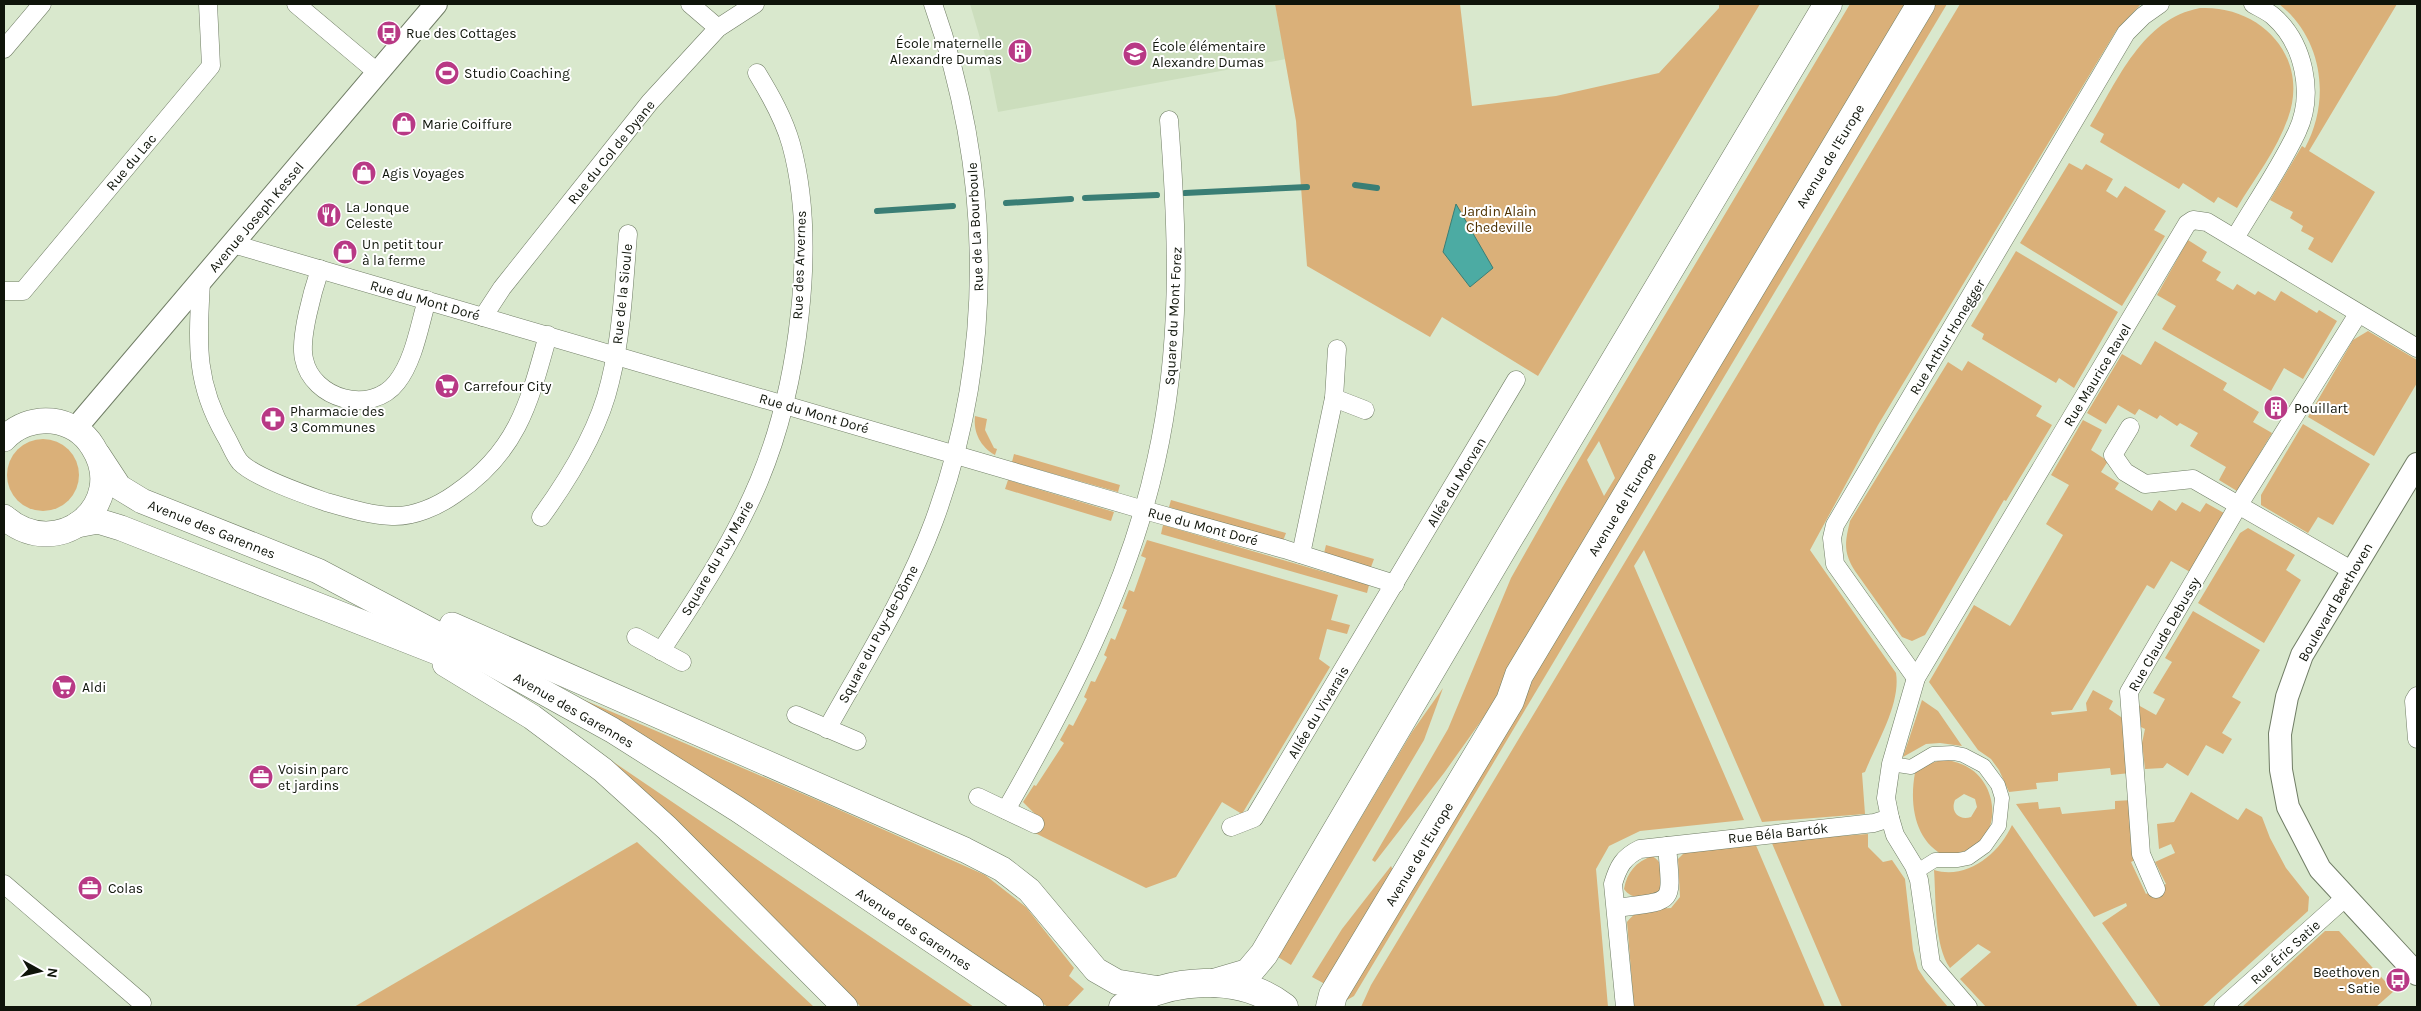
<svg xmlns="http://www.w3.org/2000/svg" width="2421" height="1011" viewBox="0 0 2421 1011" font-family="Karla,sans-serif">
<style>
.built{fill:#ccdebd}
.green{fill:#dab079;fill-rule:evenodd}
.water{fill:#4caba3;stroke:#3a7e75}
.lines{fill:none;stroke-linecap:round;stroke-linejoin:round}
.stream{stroke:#3a7e75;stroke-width:6}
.pedestrian-casing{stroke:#707d65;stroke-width:15}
.minor-casing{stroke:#707d65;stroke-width:19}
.tertiary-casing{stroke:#707d65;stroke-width:24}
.secondary-casing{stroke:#707d65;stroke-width:26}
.primary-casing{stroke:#707d65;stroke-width:29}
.pedestrian{stroke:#fff;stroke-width:14}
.minor{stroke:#fff;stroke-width:18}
.tertiary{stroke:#fff;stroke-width:22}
.secondary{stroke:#fff;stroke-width:25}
.primary{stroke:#fff;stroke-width:28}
.labels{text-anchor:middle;stroke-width:4;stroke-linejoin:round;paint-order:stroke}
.poi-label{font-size:14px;fill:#0f140a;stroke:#fff;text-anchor:start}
.street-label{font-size:14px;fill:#0f140a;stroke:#fff}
.park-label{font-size:14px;fill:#4e3100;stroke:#fff}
</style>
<rect width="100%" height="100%" fill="#d9e8cd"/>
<!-- built -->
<path class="built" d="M970,4H1275L1286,59L998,112L990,72Z"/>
<!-- green -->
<g class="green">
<path d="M1275,4H1460L1472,106L1556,96L1659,73L1719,8V4H1760L1538,376L1442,317L1430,337L1307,266L1296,121Z"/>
<path d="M1850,4H1911L1486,714L1444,773L1375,862L1372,860L1448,729L1511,578L1562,488ZM1599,441L1615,478L1604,496L1587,460Z"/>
<path d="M1934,4H1947L1354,996L1347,1000L1341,997Z"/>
<path d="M1960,4H2141L2116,31L1878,425L1810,550L1896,673C1901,704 1876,744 1865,772L1862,773L1865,814L1762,822L1644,550L1634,566L1744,820L1640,831L1609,846L1596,869L1608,1007H1361L1371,985Z"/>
<path d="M2279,4H2397L2309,151L2375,192L2332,263L2308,249L2314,238L2301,231L2303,226L2290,218L2293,212L2270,200L2302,146L2305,148C2331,100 2323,39 2279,4Z"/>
<path d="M2200,8C2261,5 2310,57 2288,118C2277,150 2254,179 2237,208L2218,197L2214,203L2183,183L2179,189L2100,142L2104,134L2090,126C2118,80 2142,19 2200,8Z"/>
<path d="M2069,163L2082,170L2086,164L2113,179L2106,191L2117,198L2125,186L2166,211L2154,230L2165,236L2122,306L2020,243Z"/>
<path d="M2188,240L2207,252L2202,261L2221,272L2216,280L2233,290L2237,284L2255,295L2258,291L2275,301L2281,291L2317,313L2319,310L2337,321L2303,379L2284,368L2271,391L2162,329L2176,306L2157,295Z"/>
<path d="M2016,251L2118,312L2074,388L2059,378L2056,383L1982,339L1984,334L1971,326Z"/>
<path d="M2368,331L2417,360V383L2374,456L2308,417L2353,340Z"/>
<path d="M2155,341L2227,383L2223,390L2259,412L2253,422L2272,433L2237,491L2219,480L2226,467L2190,446L2198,433L2180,423L2177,426L2160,415L2157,419L2139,409L2135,415L2118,405L2106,424L2087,413L2122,354L2141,365Z"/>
<path d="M1968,361L2042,406L2036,416L2052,425L2006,501L2004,500L1925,635L1912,641L1902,637L1855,571C1843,552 1845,542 1850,521L1948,362L1962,371Z"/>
<path d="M975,416L987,419L985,430L994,448L997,449L995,455C981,447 973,433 975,416Z"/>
<path d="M2083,420L2102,430L2091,450L2108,461L2101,472L2119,483L2115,489L2152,511L2159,500L2176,511L2182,502L2200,512L2206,503L2224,513L2190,572L2171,561L2154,589L2147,585L2072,710L2051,712L2052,715L2087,711L2086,703L2093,690L2113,701L2109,709L2124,719L2130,773L2111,775L2110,768L2058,773V781L2036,783L2037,789L2009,792L1999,770L1991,759L1978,750L1929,682L1974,605L2010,626L2014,620L2063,535L2046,524L2069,485L2051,475Z"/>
<path d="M2303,424L2370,464L2333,525L2318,517L2308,533L2261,505V495Z"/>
<circle cx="43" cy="475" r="36"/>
<path d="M1014,454L1120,485L1118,492L1012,462Z"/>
<path d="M1008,480L1114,512L1111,521L1005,489Z"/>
<path d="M1171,500L1286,533L1283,541L1169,507Z"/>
<path d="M1163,525L1369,585L1367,593L1161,534Z"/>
<path d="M2248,528L2295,555L2286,570L2301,580L2264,643L2198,603L2240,533Z"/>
<path d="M1147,540L1338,595L1331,620L1350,625L1347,634L1327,629L1319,659L1330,667L1242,814L1222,802L1176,877L1146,888L1033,832L1038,817L1023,802L1034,785L1036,786L1064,743L1060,740L1069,724L1073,726L1087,699L1084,697L1091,681L1095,682L1107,657L1104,655L1111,638L1115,640L1127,610L1122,608L1129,590L1134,592L1146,558L1141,556Z"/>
<path d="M1326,545L1374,559L1371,567L1324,553Z"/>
<path d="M2193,611L2260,650L2232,697L2241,702L2222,733L2232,739L2223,754L2206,745L2188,776L2167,763L2163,768L2145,769L2142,743L2145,729L2141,727L2138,705L2156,715L2165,699L2153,693L2172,662L2165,658Z"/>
<path d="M519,672L824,803L985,875L1026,907L1074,968L1069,976L1084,989L1067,1007H1048L619,723Z"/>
<path d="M1443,688L1424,740L1291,965L1278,957L1412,732Z"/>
<path d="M1922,700L1938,711L1962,746L1940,743L1926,744L1903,757Z"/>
<path d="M587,744L974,1007H861L657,806Z"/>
<path d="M1944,759C1953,761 1961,763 1969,768C1995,783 2002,827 1976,845C1967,851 1957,854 1947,857C1915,843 1909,805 1915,773L1929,764ZM1964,794L1975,799L1977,807L1971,817C1959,821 1950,812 1955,800Z"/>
<path d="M2191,792L2238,820L2246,808L2262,817L2270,838L2286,868L2309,897L2308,911L2202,1007H2161L2102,923L2127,906L2126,903L2094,917L2016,804L2038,802L2039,809L2060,807L2062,814L2115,809V801L2133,800L2139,858L2131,862L2146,894L2166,884L2155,862L2175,853L2171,844L2159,849L2157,824L2174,822Z"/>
<path d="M2012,825L2138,1007H1986L1960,979L1991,952L1978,944L1950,968C1934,946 1936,897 1934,870C1967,880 1999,854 2012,825Z"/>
<path d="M1868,834V847L1883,862L1892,860L1905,879L1913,950L1918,969L1926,981L1948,1007H1842L1771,841Z"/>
<path d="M637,842L814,1007H354Z"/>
<path d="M1755,843L1825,1007H1634L1627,922C1638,907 1653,909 1671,908L1680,897L1678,859L1686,851Z"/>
<path d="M1652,856C1666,863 1664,882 1658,894C1646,896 1632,901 1624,889C1627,872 1636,862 1652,856Z"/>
<path d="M1391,866L1393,870L1325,984L1312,977L1342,929Z"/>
<path d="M2325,931H2339L2394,991L2376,1007H2242Z"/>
</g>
<!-- water -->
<path class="water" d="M1456,204L1493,268L1470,287L1443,252Z"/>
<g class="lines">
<!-- stream -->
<g class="stream">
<path d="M1355,185L1377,188"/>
<path d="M1185,193L1307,187"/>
<path d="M1085,198L1157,195"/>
<path d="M1006,203L1071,199"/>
<path d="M877,211L953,206"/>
</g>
<defs>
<path id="pedestrian" d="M1891,764L1911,767L1933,754L1953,753L1963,755L1984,766L1998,785L2002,798L1999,826L1985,846L1968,858L1958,860H1935L1916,872"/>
<g id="minor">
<path d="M296,4L378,73"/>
<path d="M690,4L718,28"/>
<path d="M4,49L42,4"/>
<path d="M2235,238C2255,204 2280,168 2297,132C2315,94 2304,43 2273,16C2267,11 2260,8 2253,4"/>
<path d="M233,244L1144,510L1284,549L1395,584"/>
<path d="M320,269C313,290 299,339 304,359C312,399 371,416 397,382C414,360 419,327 427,300"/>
<path d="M201,281C198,342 194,381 225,435C230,443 234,455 240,462C254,477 306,495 326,502C348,508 369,515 392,516C414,517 438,506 455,494C517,452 529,404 548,335"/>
<path d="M4,291H23L211,66L208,4"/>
<path d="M483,317L502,288L650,102L718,28L755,4"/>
<path d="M1334,398L1365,410"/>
<path d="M2130,427L2113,455L2125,472L2145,484L2193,479L2353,571"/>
<path d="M541,517C570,477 599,430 610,382C622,334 624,283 628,234"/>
<path d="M1301,554L1334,398L1337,349"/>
<path d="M636,637L682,662"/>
<path d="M661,651C697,597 734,541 759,481C798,388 818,242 791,144C784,119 771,96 757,73"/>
<path d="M1916,678L1835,564L1832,538L1835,525L2126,33L2143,16L2160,4"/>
<path d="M2417,696L2414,701L2417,739"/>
<path d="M796,715L857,741"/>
<path d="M827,729C865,661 907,594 934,521C996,353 992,171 933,4"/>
<path d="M978,797L1035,824"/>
<path d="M1006,810C1068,701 1129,585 1156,461C1182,346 1178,236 1169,120"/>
<path d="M1231,827L1254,818L1516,380"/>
<path d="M4,884L142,1003"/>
<path d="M2156,889L2141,854L2129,692L2238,506L2358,314"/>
<path d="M1616,908C1676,900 1672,906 1667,846"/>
<path d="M1625,1007L1613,884C1618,867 1623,857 1640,849L1874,823L1890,818"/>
<path d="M1968,1007L1931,964L1919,880L1914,866L1895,835L1890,818L1886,798L1891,764L1916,678L2187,224L2193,220L2207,222L2417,348"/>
<path d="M2223,1007L2346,897"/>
</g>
<g id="tertiary">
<path d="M75,429L436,4"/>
<path d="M2417,464L2302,655L2287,697L2280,734L2281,770L2288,807L2320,869L2417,974"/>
</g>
<g id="secondary">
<path d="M4,439C16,426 34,419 52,421C69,423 84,432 93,447C129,504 58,564 4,517"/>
<path d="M98,455L119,487L142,501L318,571L458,645L612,730L737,809L1031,1007"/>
<path d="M77,525L98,521L121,528L470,665"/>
<path d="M452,625L965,850L1002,869L1029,890L1096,970L1117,982L1160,989"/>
<path d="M445,664L532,717L603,770L667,828L845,1007"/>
</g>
<g id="primary">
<path d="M1214,983L1248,973L1264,954L1506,543L1828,4"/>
<path d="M1123,1007C1169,978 1239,972 1284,1007"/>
<path d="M1330,1007L1333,995L1510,701L1519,675L1921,4"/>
</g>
</defs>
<!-- pedestrian casing -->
<use href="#pedestrian" class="pedestrian-casing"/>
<!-- minor casing -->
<use href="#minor" class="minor-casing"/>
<!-- tertiary casing -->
<use href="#tertiary" class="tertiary-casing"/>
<!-- secondary casing -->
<use href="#secondary" class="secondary-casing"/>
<!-- primary casing -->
<use href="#primary" class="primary-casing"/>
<!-- pedestrian -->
<use href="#pedestrian" class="pedestrian"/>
<!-- minor -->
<use href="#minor" class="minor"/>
<!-- tertiary -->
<use href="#tertiary" class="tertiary"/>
<!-- secondary -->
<use href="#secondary" class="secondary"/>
<!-- primary -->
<use href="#primary" class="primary"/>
</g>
<!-- icons -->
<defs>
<symbol id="bus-disc" viewBox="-11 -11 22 22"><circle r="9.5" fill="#b83985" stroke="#fff"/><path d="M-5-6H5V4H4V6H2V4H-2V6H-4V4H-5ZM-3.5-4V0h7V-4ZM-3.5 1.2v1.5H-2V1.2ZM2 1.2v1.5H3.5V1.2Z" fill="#fff"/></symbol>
<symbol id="building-disc" viewBox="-11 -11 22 22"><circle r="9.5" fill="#b83985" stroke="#fff"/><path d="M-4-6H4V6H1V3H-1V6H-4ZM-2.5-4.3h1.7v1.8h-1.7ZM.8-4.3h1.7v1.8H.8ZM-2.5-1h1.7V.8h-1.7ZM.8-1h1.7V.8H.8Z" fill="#fff"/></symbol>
<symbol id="school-disc" viewBox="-11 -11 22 22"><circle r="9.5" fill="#b83985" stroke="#fff"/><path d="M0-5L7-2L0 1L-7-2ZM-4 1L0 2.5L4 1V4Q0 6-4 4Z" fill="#fff"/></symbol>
<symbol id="stadium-disc" viewBox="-11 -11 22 22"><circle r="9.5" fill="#b83985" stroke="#fff"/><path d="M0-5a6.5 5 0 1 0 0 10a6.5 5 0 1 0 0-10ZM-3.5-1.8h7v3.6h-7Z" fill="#fff"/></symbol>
<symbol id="shop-disc" viewBox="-11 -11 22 22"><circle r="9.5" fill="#b83985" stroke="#fff"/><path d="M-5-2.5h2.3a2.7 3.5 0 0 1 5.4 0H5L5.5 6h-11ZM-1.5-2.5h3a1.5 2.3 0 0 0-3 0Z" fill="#fff"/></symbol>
<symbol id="restaurant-disc" viewBox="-11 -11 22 22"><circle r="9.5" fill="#b83985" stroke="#fff"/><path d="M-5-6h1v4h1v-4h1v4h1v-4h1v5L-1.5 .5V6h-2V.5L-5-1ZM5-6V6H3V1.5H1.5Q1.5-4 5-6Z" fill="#fff"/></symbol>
<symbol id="supermarket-disc" viewBox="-11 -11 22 22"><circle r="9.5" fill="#b83985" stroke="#fff"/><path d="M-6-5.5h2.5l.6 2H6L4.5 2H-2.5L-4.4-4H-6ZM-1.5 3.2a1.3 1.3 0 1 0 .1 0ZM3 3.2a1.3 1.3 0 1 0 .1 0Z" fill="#fff"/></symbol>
<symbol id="pharmacy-disc" viewBox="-11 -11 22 22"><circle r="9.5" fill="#b83985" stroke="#fff"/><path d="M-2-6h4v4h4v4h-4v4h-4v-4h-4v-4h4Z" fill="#fff"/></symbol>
<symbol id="office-disc" viewBox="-11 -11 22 22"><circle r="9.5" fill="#b83985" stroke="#fff"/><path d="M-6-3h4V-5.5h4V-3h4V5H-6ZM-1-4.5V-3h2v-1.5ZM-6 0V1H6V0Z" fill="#fff"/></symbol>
</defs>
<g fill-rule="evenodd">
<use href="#bus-disc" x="375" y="19" width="28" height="28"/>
<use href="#building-disc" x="1006" y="37" width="28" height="28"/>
<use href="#school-disc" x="1121" y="40" width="28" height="28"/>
<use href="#stadium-disc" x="433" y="59" width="28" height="28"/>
<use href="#shop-disc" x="390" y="110" width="28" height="28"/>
<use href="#shop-disc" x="350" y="159" width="28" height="28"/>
<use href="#restaurant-disc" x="315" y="201" width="28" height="28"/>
<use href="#shop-disc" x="331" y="238" width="28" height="28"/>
<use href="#supermarket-disc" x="433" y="372" width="28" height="28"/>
<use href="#building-disc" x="2262" y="394" width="28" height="28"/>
<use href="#pharmacy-disc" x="259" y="405" width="28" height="28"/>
<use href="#supermarket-disc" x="50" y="673" width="28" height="28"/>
<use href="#office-disc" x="247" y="763" width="28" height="28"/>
<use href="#office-disc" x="76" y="874" width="28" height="28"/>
<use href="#bus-disc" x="2384" y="966" width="28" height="28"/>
</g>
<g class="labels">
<!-- poi labels -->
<g class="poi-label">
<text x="406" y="38">Rue des Cottages</text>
<text x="1002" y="48" text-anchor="end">École maternelle<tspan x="1002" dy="16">Alexandre Dumas</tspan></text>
<text x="1152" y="51">École élémentaire<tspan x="1152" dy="16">Alexandre Dumas</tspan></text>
<text x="464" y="78">Studio Coaching</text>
<text x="422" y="129">Marie Coiffure</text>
<text x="382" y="178">Agis Voyages</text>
<text x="346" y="212">La Jonque<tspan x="346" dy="16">Celeste</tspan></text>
<text x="362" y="249">Un petit tour<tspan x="362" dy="16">à la ferme</tspan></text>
<text x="464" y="391">Carrefour City</text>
<text x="2294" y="413">Pouillart</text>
<text x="290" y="416">Pharmacie des<tspan x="290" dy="16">3 Communes</tspan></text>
<text x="82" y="692">Aldi</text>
<text x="278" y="774">Voisin parc<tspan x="278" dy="16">et jardins</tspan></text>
<text x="108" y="893">Colas</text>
<text x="2380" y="977" text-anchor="end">Beethoven<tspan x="2380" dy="16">- Satie</tspan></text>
</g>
<!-- street labels -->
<g class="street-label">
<text transform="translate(611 152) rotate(-51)" y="5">Rue du Col de Dyane</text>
<text transform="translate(1830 156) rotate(-59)" y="5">Avenue de l'Europe</text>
<text transform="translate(131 162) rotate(-50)" y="5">Rue du Lac</text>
<text transform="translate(256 217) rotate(-50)" y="5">Avenue Joseph Kessel</text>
<text transform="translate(975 227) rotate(-93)" y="5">Rue de La Bourboule</text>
<text transform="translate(799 265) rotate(-88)" y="5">Rue des Arvernes</text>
<text transform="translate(622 294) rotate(-84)" y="5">Rue de la Sioule</text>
<text transform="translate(425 300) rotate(16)" y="5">Rue du Mont Doré</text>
<text transform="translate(1173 316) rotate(-87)" y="5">Square du Mont Forez</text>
<text transform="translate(1947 337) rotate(-59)" y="5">Rue Arthur Honegger</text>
<text transform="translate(2097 375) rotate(-59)" y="5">Rue Maurice Ravel</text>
<text transform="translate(814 413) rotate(16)" y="5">Rue du Mont Doré</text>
<text transform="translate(1456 482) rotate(-59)" y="5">Allée du Morvan</text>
<text transform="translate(1622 504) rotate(-59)" y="5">Avenue de l'Europe</text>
<text transform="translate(1203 526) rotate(15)" y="5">Rue du Mont Doré</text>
<text transform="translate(212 529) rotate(22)" y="5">Avenue des Garennes</text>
<text transform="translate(717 558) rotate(-60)" y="5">Square du Puy Marie</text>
<text transform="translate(2335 602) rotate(-60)" y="5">Boulevard Beethoven</text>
<text transform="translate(878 634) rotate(-62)" y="5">Square du Puy-de-Dôme</text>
<text transform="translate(2164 634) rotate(-60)" y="5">Rue Claude Debussy</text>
<text transform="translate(574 710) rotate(30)" y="5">Avenue des Garennes</text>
<text transform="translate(1318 712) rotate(-59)" y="5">Allée du Vivarais</text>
<text transform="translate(1778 833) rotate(-6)" y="5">Rue Béla Bartók</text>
<text transform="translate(1419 854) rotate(-59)" y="5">Avenue de l'Europe</text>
<text transform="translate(914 929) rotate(34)" y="5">Avenue des Garennes</text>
<text transform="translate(2285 952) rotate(-42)" y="5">Rue Éric Satie</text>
</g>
<!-- park labels -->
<g class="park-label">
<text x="1499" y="216">Jardin Alain<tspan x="1499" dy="16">Chedeville</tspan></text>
</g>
</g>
<!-- border -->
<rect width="2421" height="1011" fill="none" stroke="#0f140a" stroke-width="10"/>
<!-- north arrow -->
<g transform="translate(40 971) rotate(98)" stroke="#ffffff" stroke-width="4" paint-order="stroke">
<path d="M0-4L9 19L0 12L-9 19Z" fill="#0f140a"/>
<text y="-8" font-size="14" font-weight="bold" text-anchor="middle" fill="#0f140a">N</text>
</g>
</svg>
